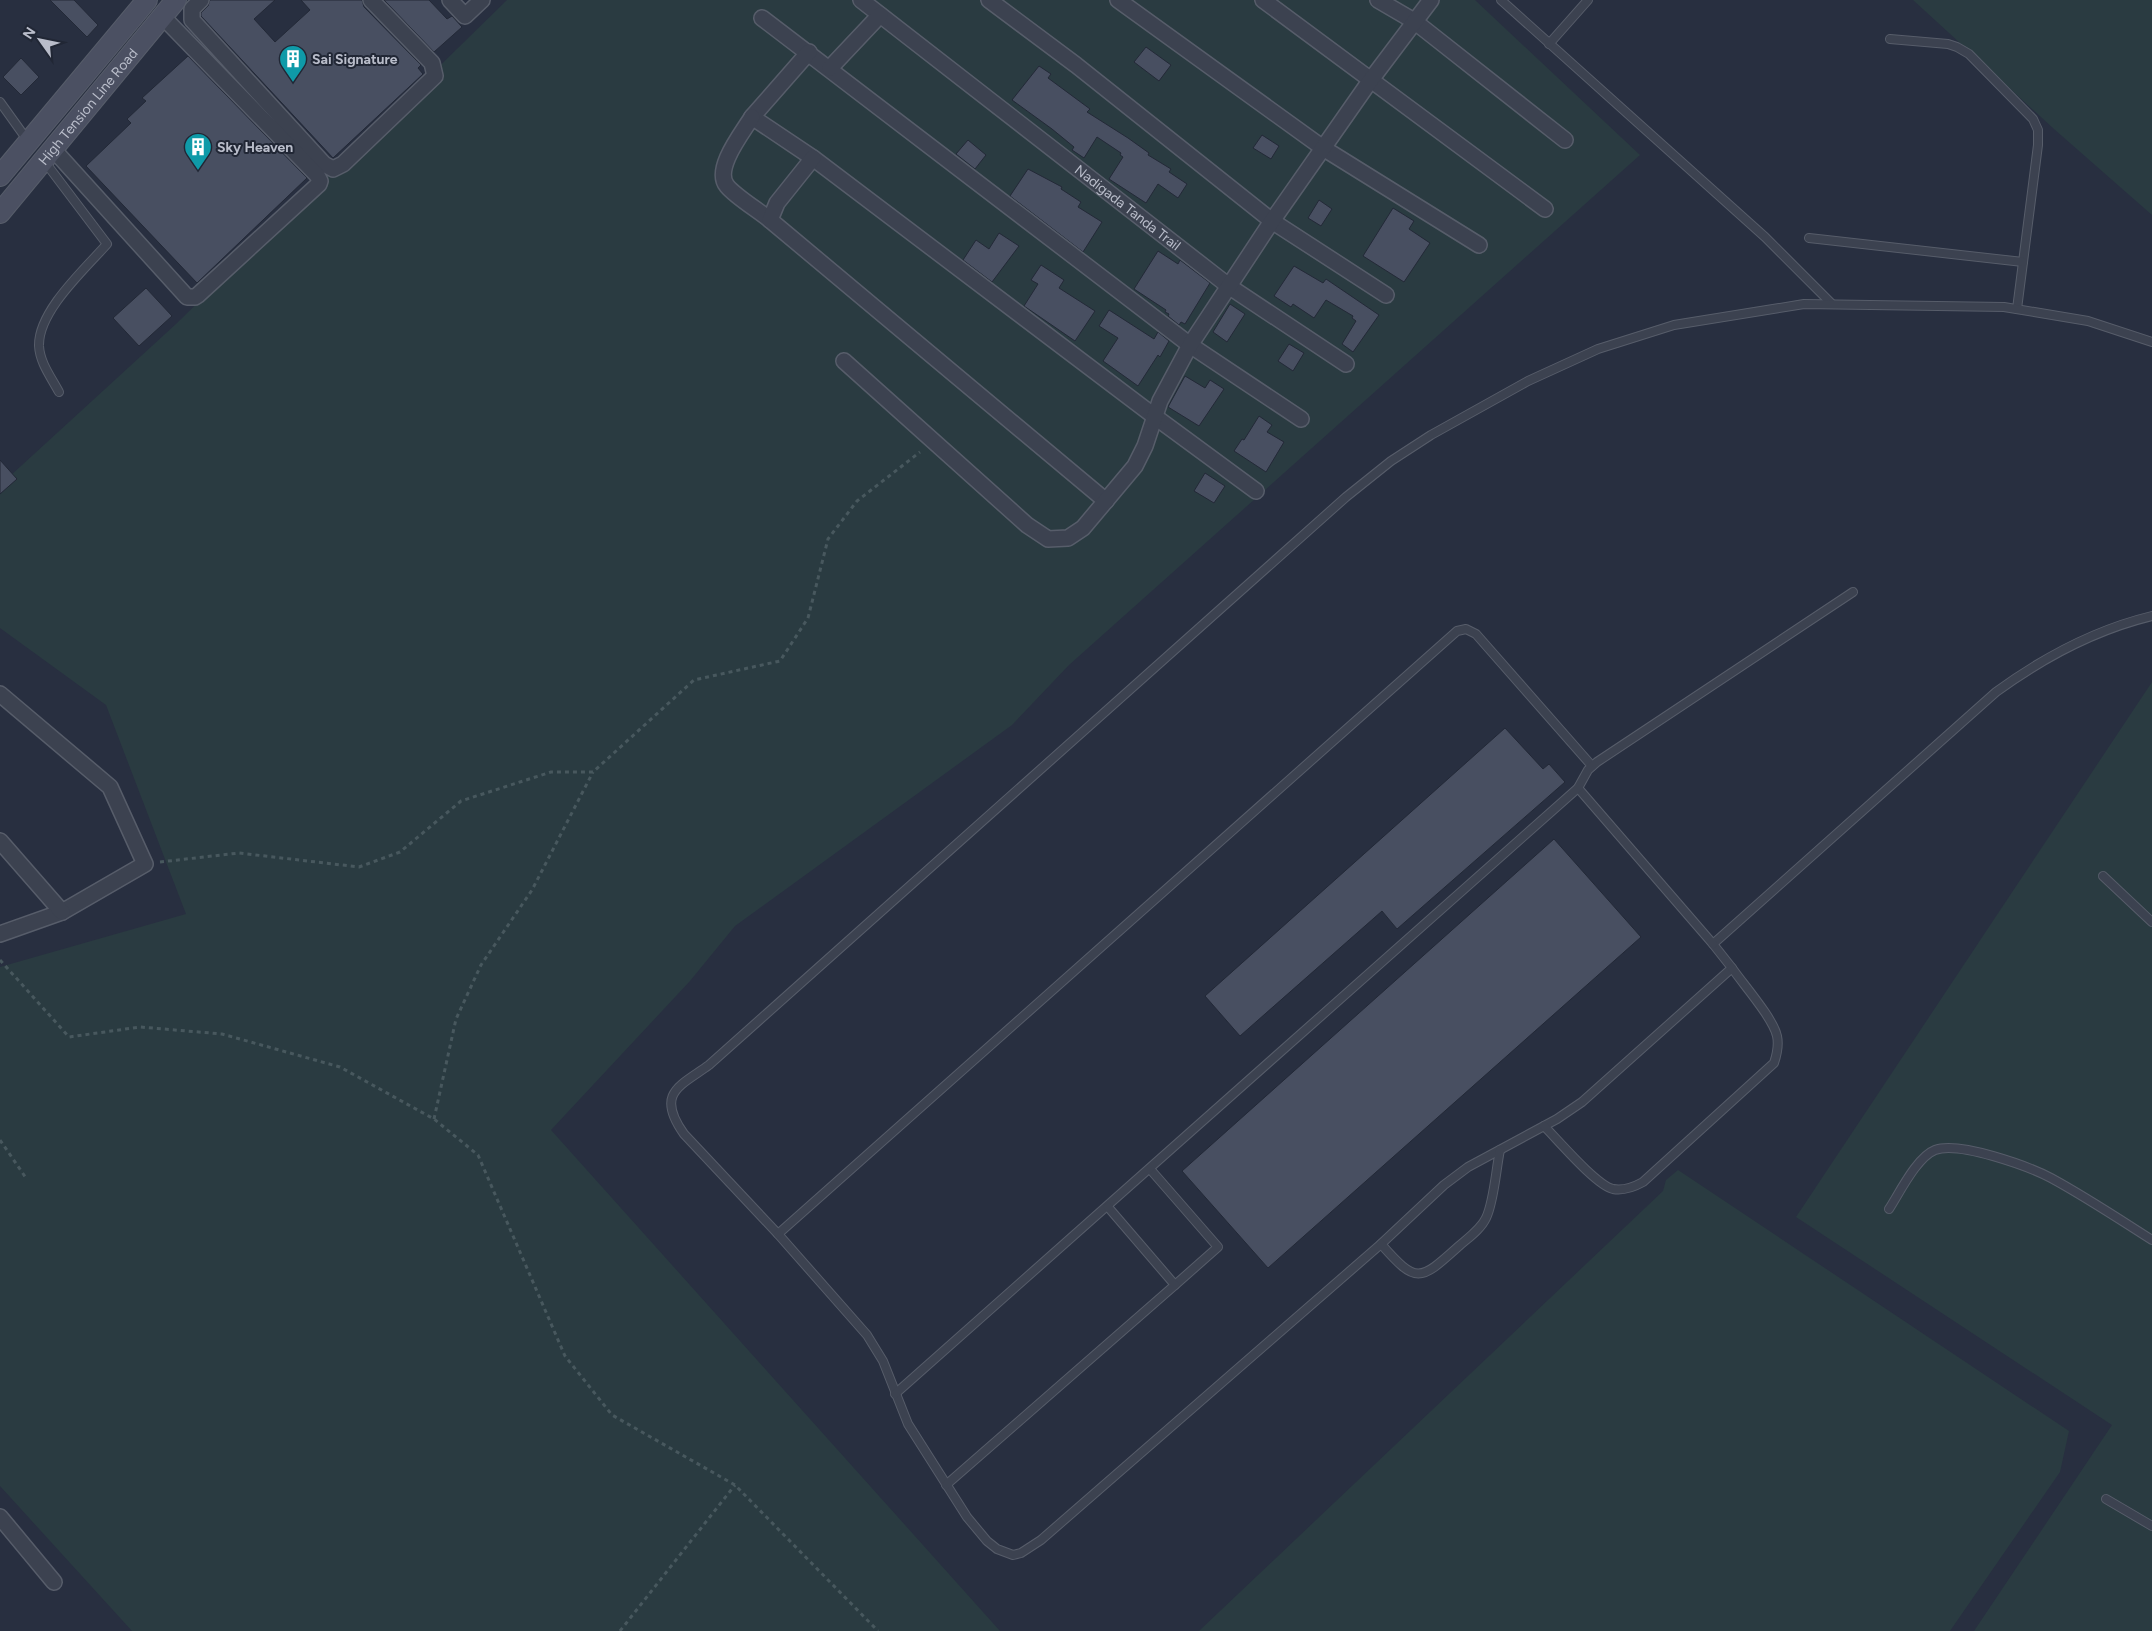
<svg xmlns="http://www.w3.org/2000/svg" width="2152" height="1631" viewBox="0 0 2152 1631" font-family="Figtree,sans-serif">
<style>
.green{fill:#2a3b41}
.building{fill:#484f61;stroke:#232937}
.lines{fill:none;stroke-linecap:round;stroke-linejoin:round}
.service-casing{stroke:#575d6a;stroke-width:10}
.minor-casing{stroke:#575d6a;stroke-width:18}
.secondary-casing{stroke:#575d6a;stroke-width:22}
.path{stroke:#48585e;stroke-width:3;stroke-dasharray:4 4;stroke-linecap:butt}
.service{stroke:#3c4250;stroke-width:8}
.minor{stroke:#3c4250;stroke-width:15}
.secondary{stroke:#4b5062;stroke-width:20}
.labels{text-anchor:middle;stroke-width:4;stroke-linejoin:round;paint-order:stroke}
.poi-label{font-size:14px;font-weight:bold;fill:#b9bdca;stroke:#212735;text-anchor:start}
.street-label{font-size:14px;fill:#b9bdca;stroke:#212735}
</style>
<rect width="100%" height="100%" fill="#282f40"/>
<!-- green -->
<g class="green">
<path d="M507,0H1475L1640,155L1069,665L1012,725L735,926L690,981L551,1130L1000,1631H132L0,1486V967L186,914L106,705L0,628V471L9,477L176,324Z"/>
<path d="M1913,0H2152V215L2054,129Z"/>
<path d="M2152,682V1631H1974L2112,1425L1796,1217Z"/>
<path d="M1678,1170L2069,1431L2060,1472L1950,1631H1199L1663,1191L1666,1180Z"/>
</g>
<!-- building -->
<g class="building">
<path d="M50,0H74L98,25L87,37Z"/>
<path d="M210,0H275L254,19L275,42L310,10L301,0H362L364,7L421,65L418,68L423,74L333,158L201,16V13L208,6Z"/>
<path d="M384,0H429L447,19L452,16L462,27L434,52Z"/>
<path d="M1146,47L1171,65L1159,81L1134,62Z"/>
<path d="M188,56L307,178L197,283L86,166L131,123L127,119L146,101L142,98Z"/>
<path d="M21,58L39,77L21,95L3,77Z"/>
<path d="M1039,66L1051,74L1048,78L1090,109L1087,112L1128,138L1149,153L1148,155L1171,169L1169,172L1187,184L1178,198L1158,184L1146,203L1109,179L1123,157L1120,155L1121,153L1097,137L1084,158L1072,150L1074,147L1052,129L1012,100Z"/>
<path d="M1262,135L1279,146L1271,159L1253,148Z"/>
<path d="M968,140L986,155L975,169L956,154Z"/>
<path d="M1028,169L1062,187L1061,189L1081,202L1078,207L1102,222L1083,252L1010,196Z"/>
<path d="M1319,200L1332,209L1321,226L1308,218Z"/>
<path d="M1393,208L1414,221L1409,229L1430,243L1404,282L1363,256Z"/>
<path d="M999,233L1019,246L992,282L963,260L976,240L989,249Z"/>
<path d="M1158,251L1178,264L1180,260L1210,283L1185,324L1181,322L1179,325L1168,316L1169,314L1165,312L1166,310L1134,289Z"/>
<path d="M1041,265L1064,280L1059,288L1095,311L1075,341L1024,306L1038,284L1031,280Z"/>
<path d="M1294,266L1323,283L1326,279L1379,315L1353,352L1342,344L1356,321L1352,318L1353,316L1326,300L1314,318L1293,304L1291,307L1274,296Z"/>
<path d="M146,288L172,316L139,346L113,318Z"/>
<path d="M1230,304L1245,314L1227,342L1213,332Z"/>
<path d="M1109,310L1154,339L1158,332L1169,341L1160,357L1158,355L1138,386L1103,361L1118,338L1099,326Z"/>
<path d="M1289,344L1304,353L1293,371L1278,361Z"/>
<path d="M1185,376L1205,388L1210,380L1224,389L1199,426L1168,407Z"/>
<path d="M1259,416L1272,425L1267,432L1284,442L1266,472L1234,451L1242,439L1244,440Z"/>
<path d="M0,460L17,479L0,494Z"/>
<path d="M1205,473L1225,486L1214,503L1194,491Z"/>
<path d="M1505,728L1543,769L1549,764L1565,782L1397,929L1382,911L1240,1036L1205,996Z"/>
<path d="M1554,839L1641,937L1268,1268L1182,1171Z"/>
</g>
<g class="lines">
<defs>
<g id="service">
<path d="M1501,0L1765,237L1831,303"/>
<path d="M1890,39L1948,44L1957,47L1969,54L2033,119L2038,130V145L2017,309"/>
<path d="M1549,44L1588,0"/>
<path d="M0,102L28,141"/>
<path d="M45,162L107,244C85,269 38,311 39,346C40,363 51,377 59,392"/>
<path d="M1809,238L2023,262"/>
<path d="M2152,342L2088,321L2004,307L1804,304L1674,325L1598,349L1528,381L1431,435L1391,461L1346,497L709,1065C680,1086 655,1093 684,1134L778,1234L867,1335L883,1361L908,1424L967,1517L987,1541L997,1549L1013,1555L1021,1553L1041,1540L1381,1244L1444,1185L1468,1167L1557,1119L1582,1102L1732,968L1713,944L1996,692C2044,657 2094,630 2152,616"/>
<path d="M1578,788L1713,944"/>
<path d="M2103,876L2152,922"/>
<path d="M1544,1126C1558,1140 1596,1185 1613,1189C1624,1191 1634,1187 1643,1182L1774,1063C1777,1054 1779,1045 1777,1036C1773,1018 1743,984 1732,968"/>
<path d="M1150,1169L1218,1247L1175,1285"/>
<path d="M1889,1209C1900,1192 1917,1157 1935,1150C1959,1141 2028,1166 2051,1178C2086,1197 2119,1219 2152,1240"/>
<path d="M778,1234L1457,631L1466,629L1476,634L1592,766"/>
<path d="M1381,1244C1417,1285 1420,1281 1459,1246C1468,1238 1481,1229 1486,1218C1494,1202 1496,1169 1500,1150"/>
<path d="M895,1394L1578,788L1588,770L1597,762L1853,592"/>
<path d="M946,1485L1175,1285L1108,1207"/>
<path d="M2106,1499L2152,1526"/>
</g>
<g id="minor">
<path d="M201,0L192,9V20L324,164L333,169L343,164L435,76L432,63L371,0"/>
<path d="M450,0L465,16L482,0"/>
<path id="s1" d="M861,0L1230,287L1346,364"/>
<path d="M989,0L1076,65L1272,221L1386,295"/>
<path d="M1118,0L1323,148L1479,245"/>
<path d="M1263,0L1545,209"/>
<path d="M1378,0L1414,21L1565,140"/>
<path d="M762,18L1190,345L1301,419"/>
<path d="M809,52L752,117L813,158L1154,416L1256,491"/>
<path d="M830,68L880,15"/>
<path d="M752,117C743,132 713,169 727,186C736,197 758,210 770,220"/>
<path d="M53,149L187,297H195L198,295L319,184L320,181L317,175L162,16"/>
<path d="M813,158L777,203L770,220L1106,501"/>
<path d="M844,361L1027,525L1048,539L1068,538L1083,528L1135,466L1145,446L1160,401L1190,345L1272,221L1370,81L1431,0"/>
<path d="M0,694L110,787L145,864L62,912L0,934"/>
<path d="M0,841L62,912"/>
<path d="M0,1517L54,1582"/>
</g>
<g id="secondary">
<path d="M0,176L147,0"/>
<path id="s2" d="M0,213L176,0"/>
</g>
</defs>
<!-- service casing -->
<use href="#service" class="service-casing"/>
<!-- minor casing -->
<use href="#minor" class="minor-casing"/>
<!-- secondary casing -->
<use href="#secondary" class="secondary-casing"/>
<!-- path -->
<g class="path">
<path d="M160,862L239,853L359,867L400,852L461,801L551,772H593L694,680L780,661L808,618L828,539L857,501L920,452"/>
<path d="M0,960L69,1037L140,1027L222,1034L340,1067L434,1119L478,1155L565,1356L612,1415L735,1485L878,1631"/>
<path d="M434,1119L456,1019L481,965L532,890L593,772"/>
<path d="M0,1140L26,1178"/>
<path d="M620,1631L735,1485"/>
</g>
<!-- service -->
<use href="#service" class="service"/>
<!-- minor -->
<use href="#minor" class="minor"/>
<!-- secondary -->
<use href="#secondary" class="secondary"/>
</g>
<!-- icons -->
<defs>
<symbol id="building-pin" viewBox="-11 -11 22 30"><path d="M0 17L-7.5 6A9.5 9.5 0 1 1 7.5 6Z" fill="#0f9aa8" stroke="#212735"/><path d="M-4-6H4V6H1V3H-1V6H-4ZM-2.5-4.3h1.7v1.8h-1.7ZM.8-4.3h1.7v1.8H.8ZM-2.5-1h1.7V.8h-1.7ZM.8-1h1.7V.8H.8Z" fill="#fff"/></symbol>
</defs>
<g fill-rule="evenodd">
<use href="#building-pin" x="277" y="43" width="32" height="43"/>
<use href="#building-pin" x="182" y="131" width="32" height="43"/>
</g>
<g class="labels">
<!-- poi labels -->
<g class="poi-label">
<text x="312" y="64">Sai Signature</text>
<text x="217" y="152">Sky Heaven</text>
</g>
<!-- street labels -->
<g class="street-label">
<text dy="5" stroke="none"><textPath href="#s2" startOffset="138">High Tension Line Road</textPath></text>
<text dy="5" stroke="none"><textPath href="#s1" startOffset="338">Nadigada Tanda Trail</textPath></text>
</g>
</g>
<!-- north arrow -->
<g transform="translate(40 40) rotate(303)" stroke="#212735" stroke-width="4" paint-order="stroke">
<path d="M0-4L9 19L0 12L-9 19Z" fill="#b9bdca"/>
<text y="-8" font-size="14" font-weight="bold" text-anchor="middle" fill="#b9bdca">N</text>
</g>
</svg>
